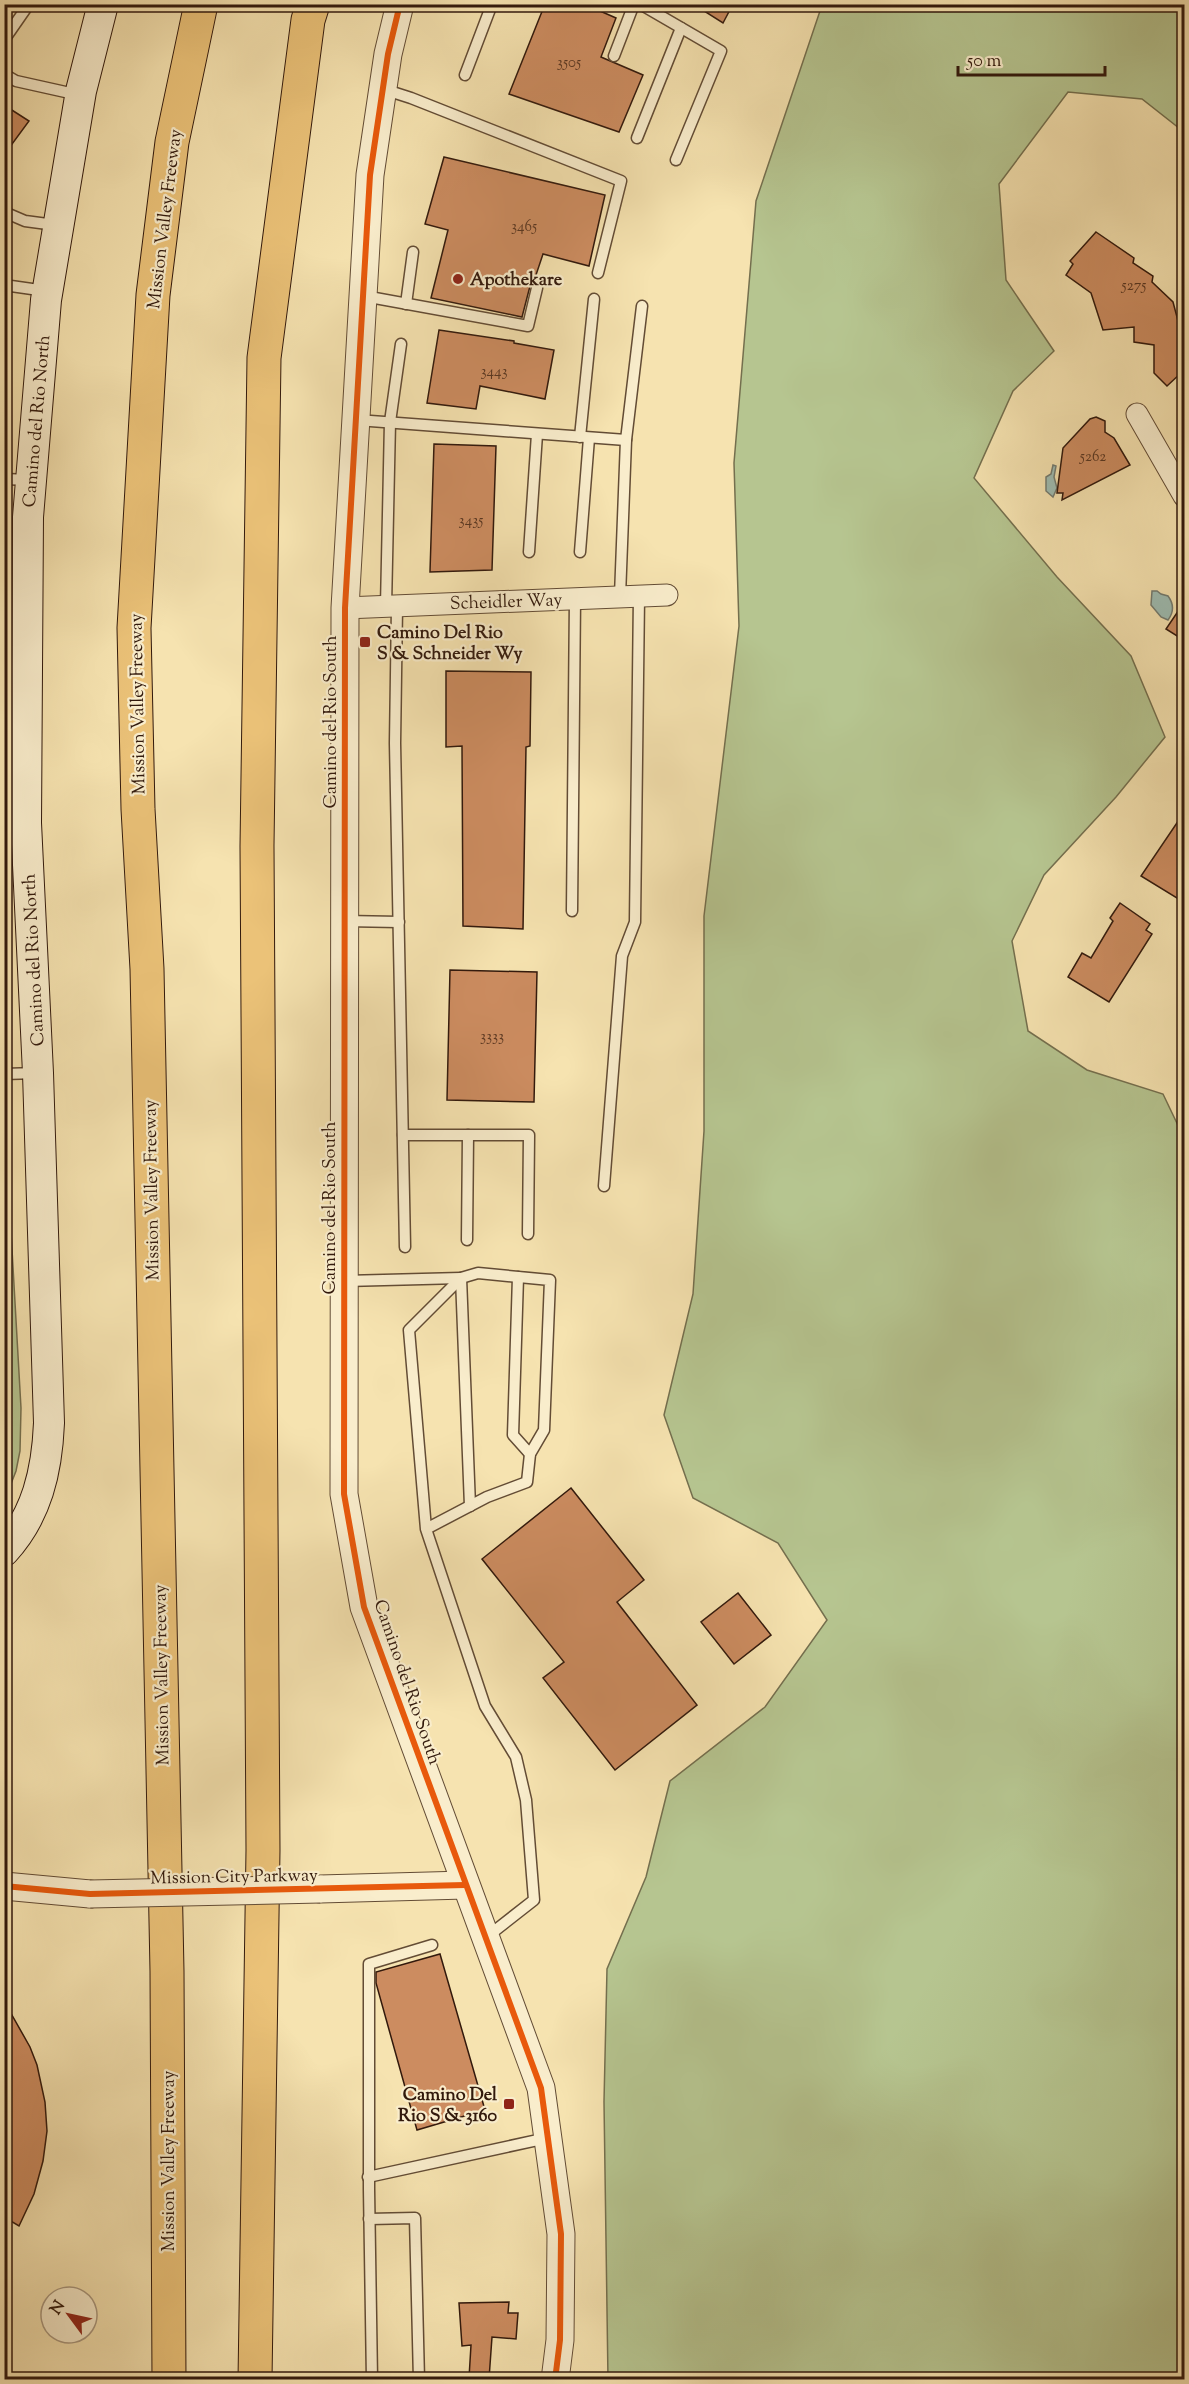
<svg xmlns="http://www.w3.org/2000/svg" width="1189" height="2384" viewBox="0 0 1189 2384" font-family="'Sorts Mill Goudy',serif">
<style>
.green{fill:#b6c590;stroke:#746f4e;stroke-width:1.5}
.water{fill:#9ebdb3;stroke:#737b70;stroke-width:1.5}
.building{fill:#cc8c60;stroke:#32190c;stroke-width:1.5}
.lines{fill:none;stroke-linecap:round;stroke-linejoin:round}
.service-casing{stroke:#634c35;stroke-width:13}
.minor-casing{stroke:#634c35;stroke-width:23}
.tertiary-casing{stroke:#634c35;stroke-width:29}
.secondary-casing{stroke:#32190c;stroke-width:32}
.motorway-casing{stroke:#32190c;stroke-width:35}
.service{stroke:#f9edcc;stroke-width:10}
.minor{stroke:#f9edcc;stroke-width:21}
.tertiary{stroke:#f9edcc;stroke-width:27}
.secondary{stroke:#f9edcc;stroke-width:30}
.motorway{stroke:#ebc278;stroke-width:33}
.tertiary-bridge-casing{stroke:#634c35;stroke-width:29;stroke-linecap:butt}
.tertiary-bridge{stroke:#f9edcc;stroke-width:27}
.cycleway-casing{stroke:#f9edcc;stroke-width:10}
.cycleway{stroke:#e8590c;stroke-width:6}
.poi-dot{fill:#8f2418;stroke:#f9edcc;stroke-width:2}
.labels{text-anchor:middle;stroke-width:4.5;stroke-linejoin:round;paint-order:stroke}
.number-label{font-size:15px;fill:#583621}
.street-label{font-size:18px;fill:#32190c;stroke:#f9edcc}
.poi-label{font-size:18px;font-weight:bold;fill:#32190c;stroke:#f9edcc;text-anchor:start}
</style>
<rect width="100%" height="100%" fill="#f6e3b0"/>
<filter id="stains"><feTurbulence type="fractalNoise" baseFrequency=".00333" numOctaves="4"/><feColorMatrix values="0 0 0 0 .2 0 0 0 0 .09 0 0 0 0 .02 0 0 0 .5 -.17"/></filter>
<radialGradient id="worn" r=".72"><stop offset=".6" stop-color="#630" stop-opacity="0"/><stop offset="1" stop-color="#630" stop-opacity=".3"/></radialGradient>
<!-- green -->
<g class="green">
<path d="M822,5H1184V132L1142,99L1068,92L999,184L1006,280L1054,351L1013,391L974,478L1057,577L1131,656L1165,737L1116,797L1044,875L1012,941L1028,1031L1087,1070L1163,1094L1184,1138V2379H608L604,2102L607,1969L646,1877L670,1781L765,1707L827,1620L778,1543L693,1498L664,1415L693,1294L704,1131V916L739,626L734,463L756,201Z"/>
<path d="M4,1202L11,1232L21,1408L20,1451L16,1471L5,1499Z"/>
</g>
<!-- water -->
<g class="water">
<path d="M1053,465L1056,466L1054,477L1057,488L1053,497L1046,491V477L1051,474Z"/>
<path d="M1152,591H1157L1161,594L1168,596C1174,604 1174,612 1168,620L1161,617L1151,605Z"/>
</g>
<!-- building -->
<g class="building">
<path d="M545,4H584L616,18L601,57L643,75L619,132L509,94Z"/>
<path d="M693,4H733L723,23Z"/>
<path d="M4,105L29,121L4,155Z"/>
<path d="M444,157L605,195L589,266L543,254L534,281L530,286L522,317L431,298L448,230L425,224Z"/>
<path d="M1096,232L1134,258L1133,263L1153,276L1152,282L1173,302L1182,336V372L1167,386L1154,373V345L1134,342V327L1103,330L1091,293L1066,275L1073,264L1070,261Z"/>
<path d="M439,330L514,341V343L554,350L545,399L480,386L476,409L427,403Z"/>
<path d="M1096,417L1105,421V432L1114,438L1130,465L1062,500L1063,493H1057L1063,448L1090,419Z"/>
<path d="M434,444L496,446L492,570L430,572Z"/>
<path d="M1185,601V641L1166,629Z"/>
<path d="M446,671L531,672L530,746L526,747L523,929L463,926L462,746L446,747Z"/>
<path d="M1185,811V903L1141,876Z"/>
<path d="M1120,903L1150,924L1146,930L1152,934L1109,1002L1068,977L1082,953L1091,958L1113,921L1110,918Z"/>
<path d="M450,970L537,972L534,1102L447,1100Z"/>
<path d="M571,1488L644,1580L617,1602L697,1705L615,1770L543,1678L564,1662L482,1559Z"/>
<path d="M738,1593L771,1635L734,1664L701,1622Z"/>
<path d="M440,1954L485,2110L417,2130L376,1983V1972Z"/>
<path d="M4,2001L30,2047L37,2065L45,2102L47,2131L43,2161L34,2194L19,2226L4,2217Z"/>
<path d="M509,2302L508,2313H518L516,2339L492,2337L489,2379L469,2378L471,2345L462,2346L459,2303Z"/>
</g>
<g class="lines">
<defs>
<g id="service">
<path d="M640,4L721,51L676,160"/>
<path d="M4,40L29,4"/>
<path d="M614,56L634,4"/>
<path d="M4,74L16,81L79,95"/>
<path d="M465,75L492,4"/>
<path d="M383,89L411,98L621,181L598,273"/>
<path d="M637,138L681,28"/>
<path d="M4,212L25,221L55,225"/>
<path d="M4,285L46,291"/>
<path d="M364,296L528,326L537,288"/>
<path d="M406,304L413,252"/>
<path d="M357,420L626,440L642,306"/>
<path d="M580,437L594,299"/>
<path d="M4,479L30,480"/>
<path d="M529,552L537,434"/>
<path d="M580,552L589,438"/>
<path d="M620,596L626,440"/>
<path d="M386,606L390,422L401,344"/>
<path d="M397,606L395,743L405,1247"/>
<path d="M572,911L575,598"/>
<path d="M345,921L399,922"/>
<path d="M4,1074L37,1073"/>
<path d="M403,1135H529L528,1234"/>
<path d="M604,1186L622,956L635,922L639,596"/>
<path d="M467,1240L468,1135"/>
<path d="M518,1277L513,1435L530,1454"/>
<path d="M345,1281L461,1278L470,1506"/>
<path d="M426,1529L487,1497L527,1482L530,1454L544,1430L550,1280L478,1273L461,1278L409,1330L426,1529L485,1706L516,1757L526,1800L534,1900L488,1936"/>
<path d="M368,2177L547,2138"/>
<path d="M369,2219L415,2218L419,2380"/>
<path d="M372,2380L369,2189V1964L432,1945"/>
</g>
<g id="minor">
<path d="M1137,414L1184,496"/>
<path d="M345,608L667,595"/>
</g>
<g id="tertiary">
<path d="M400,4L388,54L370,175L345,608L344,1494L364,1607L541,2088L561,2234L560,2340L555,2380"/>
<path d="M4,1886L90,1894"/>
<path d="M320,1889L465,1885"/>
</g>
<path id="secondary" d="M4,1551C37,1515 47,1471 49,1423L38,1073L26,823L28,517L46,300L81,91L103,4"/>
<g id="motorway">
<path d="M169,2380L167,1971L147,969L138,809L134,628L153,295L172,142L201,4"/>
<path d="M255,2380L263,1850L257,846L264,358L308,20L313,4"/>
</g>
</defs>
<!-- service casing -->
<use href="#service" class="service-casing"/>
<!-- minor casing -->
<use href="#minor" class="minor-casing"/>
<!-- tertiary casing -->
<use href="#tertiary" class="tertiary-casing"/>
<!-- secondary casing -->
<use href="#secondary" class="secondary-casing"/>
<!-- motorway casing -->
<use href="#motorway" class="motorway-casing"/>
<!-- service -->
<use href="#service" class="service"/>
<!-- minor -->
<use href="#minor" class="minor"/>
<!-- tertiary -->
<use href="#tertiary" class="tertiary"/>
<!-- secondary -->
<use href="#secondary" class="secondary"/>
<!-- motorway -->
<use href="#motorway" class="motorway"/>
<defs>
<path id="tertiary-bridge" d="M90,1894L320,1889"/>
</defs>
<!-- tertiary-bridge casing -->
<use href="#tertiary-bridge" class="tertiary-bridge-casing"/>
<!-- tertiary-bridge -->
<use href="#tertiary-bridge" class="tertiary-bridge"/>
<defs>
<g id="cycleway">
<path d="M400,4L388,54L370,175L345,608L344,1494L364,1607L541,2088L561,2234L560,2340L555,2380"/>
<path d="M4,1886L90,1894L465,1885"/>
</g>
</defs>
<!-- cycleway casing -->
<use href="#cycleway" class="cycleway-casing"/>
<!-- cycleway -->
<use href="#cycleway" class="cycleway"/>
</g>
<!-- markers -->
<g class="poi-dot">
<circle cx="458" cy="279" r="6"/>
<rect x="359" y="636" width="12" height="12" rx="3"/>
<rect x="503" y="2098" width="12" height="12" rx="3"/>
</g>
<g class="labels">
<!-- number labels -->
<g class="number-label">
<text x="569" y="67">3505</text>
<text x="524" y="231">3465</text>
<text x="1134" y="290">5275</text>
<text x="494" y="376">3443</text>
<text x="1093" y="461">5262</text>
<text x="471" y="525">3435</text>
<text x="492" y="1041">3333</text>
</g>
<!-- street labels -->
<g class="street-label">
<text transform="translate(164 219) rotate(-83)" y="6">Mission Valley Freeway</text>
<text transform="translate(36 421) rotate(-85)" y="6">Camino del Rio North</text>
<text transform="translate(506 601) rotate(-2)" y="6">Scheidler Way</text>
<text transform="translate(137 704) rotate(-91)" y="6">Mission Valley Freeway</text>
<text transform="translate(330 722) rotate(-90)" y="6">Camino del Rio South</text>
<text transform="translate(33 960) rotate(-93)" y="6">Camino del Rio North</text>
<text transform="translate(151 1190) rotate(-91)" y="6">Mission Valley Freeway</text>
<text transform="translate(329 1208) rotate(-90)" y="6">Camino del Rio South</text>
<text transform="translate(161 1675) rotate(-91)" y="6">Mission Valley Freeway</text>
<text transform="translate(408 1682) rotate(71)" y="6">Camino del Rio South</text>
<text transform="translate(234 1876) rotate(-1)" y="6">Mission City Parkway</text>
<text transform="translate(168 2161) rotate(-90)" y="6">Mission Valley Freeway</text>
</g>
<!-- poi labels -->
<g class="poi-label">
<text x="470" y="285">Apothekare</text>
<text x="377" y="638">Camino Del Rio<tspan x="377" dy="21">S &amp; Schneider Wy</tspan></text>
<text x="497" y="2100" text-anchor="end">Camino Del<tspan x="497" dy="21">Rio S &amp; 3160</tspan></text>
</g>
</g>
<!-- margin -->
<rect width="1189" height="2384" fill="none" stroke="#f6e3b0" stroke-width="24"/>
<rect x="6" y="6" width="1177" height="2372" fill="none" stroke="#32190c" stroke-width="3"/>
<rect x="12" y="12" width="1165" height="2360" fill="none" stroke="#32190c" stroke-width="1.5"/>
<!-- north arrow -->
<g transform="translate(69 2315) rotate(303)"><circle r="28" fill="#f9edcc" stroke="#a9987f" stroke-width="1.5"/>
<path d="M0-4.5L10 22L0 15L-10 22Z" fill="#8f2418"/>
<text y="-9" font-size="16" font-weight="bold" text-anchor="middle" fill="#32190c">N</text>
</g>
<!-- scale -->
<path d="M958 66v9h147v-9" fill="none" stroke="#32190c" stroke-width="3"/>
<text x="967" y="66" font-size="18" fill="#32190c" stroke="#f9edcc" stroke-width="4.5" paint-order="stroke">50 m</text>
<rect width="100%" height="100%" filter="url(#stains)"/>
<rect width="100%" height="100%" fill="url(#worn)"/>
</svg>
